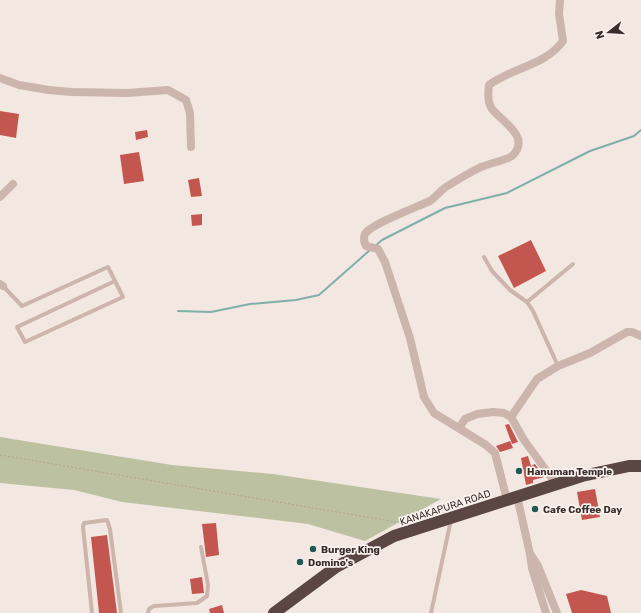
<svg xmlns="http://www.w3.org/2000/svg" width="641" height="613" viewBox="0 0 641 613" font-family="Rubik,sans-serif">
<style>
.green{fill:#bcc2a1}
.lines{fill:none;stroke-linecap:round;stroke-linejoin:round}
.stream{stroke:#80afa9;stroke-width:2}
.building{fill:#c3574f}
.path{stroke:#b79f97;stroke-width:1;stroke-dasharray:2 2;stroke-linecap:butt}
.lane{stroke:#cbb5ac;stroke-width:4}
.street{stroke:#cbb5ac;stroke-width:8}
.highway{stroke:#5a4642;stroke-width:12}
.poi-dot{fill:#215a54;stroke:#faf2ed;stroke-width:1.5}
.labels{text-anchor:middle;stroke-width:3.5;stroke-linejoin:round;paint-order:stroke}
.poi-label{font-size:10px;font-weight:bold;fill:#392d2b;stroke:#faf2ed;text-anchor:start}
.street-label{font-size:10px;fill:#392d2b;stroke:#faf2ed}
</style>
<rect width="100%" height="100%" fill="#f3e7e1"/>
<!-- green -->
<path class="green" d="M0,437L172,465L273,474L441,499L365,541L308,524L122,502L74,490L0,483Z"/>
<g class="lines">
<!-- stream -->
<g class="stream">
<path d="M375,246L382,240L445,208L507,193L590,151L634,136L641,130"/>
<path d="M178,311L211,312L250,304L296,300L319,295L370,250"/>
</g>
</g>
<!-- building -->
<g class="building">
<path d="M0,111L19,114L16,138L0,135Z"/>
<path d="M147,130L148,137L136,140L135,132Z"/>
<path d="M139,152L144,181L124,184L120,155Z"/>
<path d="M199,178L202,196L191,197L188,180Z"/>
<path d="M202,214V225L192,226L191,215Z"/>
<path d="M531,240L546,271L514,288L498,256Z"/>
<path d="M509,424L518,442L512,444L505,425Z"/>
<path d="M510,441L513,448L500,452L496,446Z"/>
<path d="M528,456L531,466L535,464L544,477L533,480V483L526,485L521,458Z"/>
<path d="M595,489L600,517L582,520L577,492Z"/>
<path d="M216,523L219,555L206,557L202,524Z"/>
<path d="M107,535L117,613H99L91,537Z"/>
<path d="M202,577L204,593L192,594L190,579Z"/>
<path d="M581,590L607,596L611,613H572L566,594Z"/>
<path d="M222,605L224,613H210L209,609Z"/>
</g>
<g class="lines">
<!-- path -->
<path class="path" d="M0,455L402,523"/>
<!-- lane -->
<g class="lane">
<path d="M484,257L492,271L510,290L527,302L533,311L558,366"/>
<path d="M3,286L22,306L108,267L123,297L25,342L17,327L115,281"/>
<path d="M527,302L573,264"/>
<path d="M92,613L83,527L84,523L107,520L110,529L121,613"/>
<path d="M148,613L149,609L154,606L197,603L207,596L208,585L201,547"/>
<path d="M431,613L451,520"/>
</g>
<!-- street -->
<g class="street">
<path d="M0,78L19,85L49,90L72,92L127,93L168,90L186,100L190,113L191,147"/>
<path d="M0,197L13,184"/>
<path d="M0,284L3,286"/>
<path d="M511,417L537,379L558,366L590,353L627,332H632L641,336"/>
<path d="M459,428L465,419L477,414L493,412L504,413L511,417L524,440L556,484"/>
<path d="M517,496L530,554L532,568L546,613"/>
<path d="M507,500L495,453L486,445L434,413L424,397L410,338L385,262L378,249L366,246C364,242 363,238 365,234C371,224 417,207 430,201C436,197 440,191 446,187C457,180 469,173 481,167C488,164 509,159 512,156C532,137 501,121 492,109C487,102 488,92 489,85C513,67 545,66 563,41L559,14L560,0"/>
<path d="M531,555L538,566L557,613"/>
</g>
<!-- highway -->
<path class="highway" d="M274,613L336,567L394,536L582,476L629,466H641"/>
</g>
<!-- markers -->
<g class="poi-dot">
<circle cx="519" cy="471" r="4"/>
<circle cx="535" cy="509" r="4"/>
<circle cx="313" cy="549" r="4"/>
<circle cx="300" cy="562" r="4"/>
</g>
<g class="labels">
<!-- poi labels -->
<g class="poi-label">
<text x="527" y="475">Hanuman Temple</text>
<text x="543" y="513">Cafe Coffee Day</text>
<text x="321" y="553">Burger King</text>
<text x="308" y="566">Domino's</text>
</g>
<!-- street labels -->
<g class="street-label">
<text transform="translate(445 507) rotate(-18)" y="4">KANAKAPURA ROAD</text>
</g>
</g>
<!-- north arrow -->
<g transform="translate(609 32) rotate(253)" stroke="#faf2ed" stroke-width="3" paint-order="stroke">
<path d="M0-3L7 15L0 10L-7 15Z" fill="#392d2b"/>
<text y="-6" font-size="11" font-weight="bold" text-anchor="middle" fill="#392d2b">N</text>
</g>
</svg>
